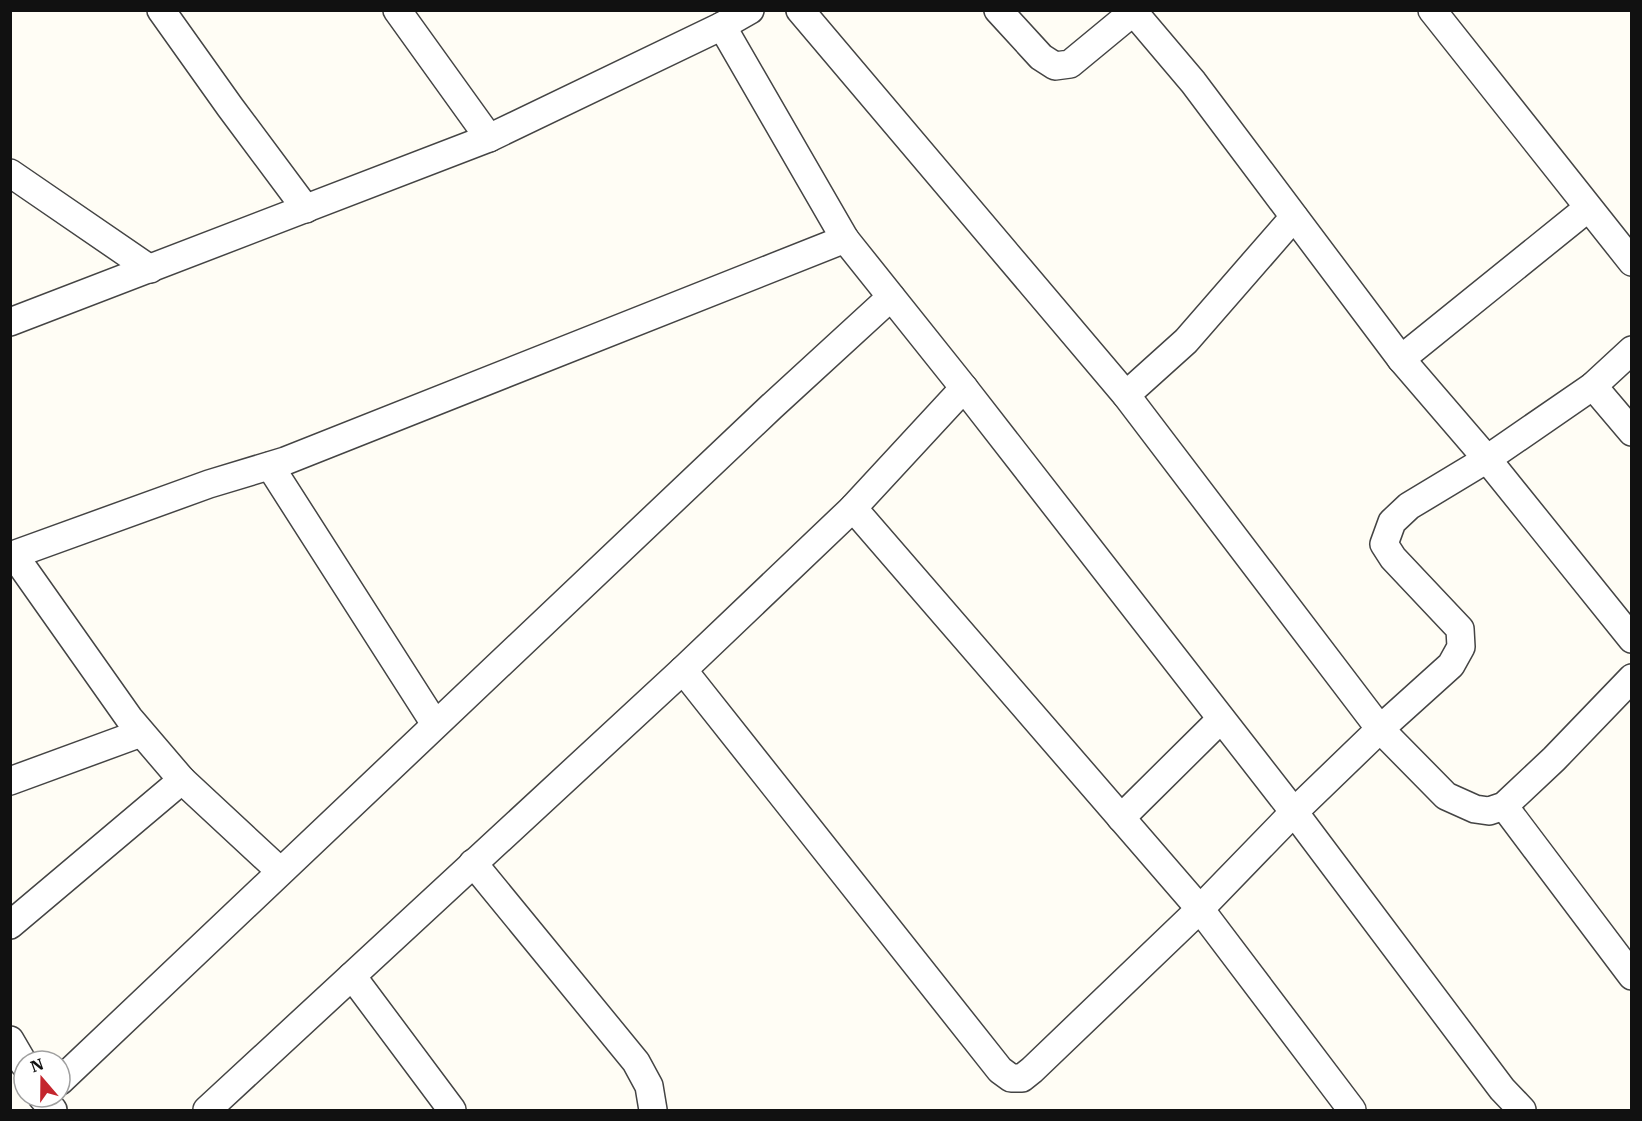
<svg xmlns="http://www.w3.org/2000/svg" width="1642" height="1121" viewBox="0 0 1642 1121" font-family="'IBM Plex Serif',serif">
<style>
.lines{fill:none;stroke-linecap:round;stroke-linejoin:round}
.minor-casing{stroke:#444;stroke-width:30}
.minor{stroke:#fff;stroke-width:27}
</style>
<rect width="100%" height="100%" fill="#fffdf5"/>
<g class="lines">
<defs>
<g id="minor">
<path d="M161,10L230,107L306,209"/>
<path d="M397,10L489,138"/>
<path d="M800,10L1126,395L1380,729L1446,796L1475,809L1489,811L1504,806L1554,759L1632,678"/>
<path d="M998,10L1041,57L1055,66L1070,64L1133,12"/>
<path d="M1132,10L1193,82L1401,359L1487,459L1632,639"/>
<path d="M1432,10L1632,262"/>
<path d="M722,26L845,239L964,388L1294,812L1502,1089L1522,1110"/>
<path d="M10,173L150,269"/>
<path d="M10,322L489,138L722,26L750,10"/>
<path d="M1401,359L1588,208"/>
<path d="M1593,386L1632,432"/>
<path d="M1126,395L1186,341L1294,217"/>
<path d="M270,466L435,724"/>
<path d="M853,508L1200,909L1352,1110"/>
<path d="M14,555L129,718L182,780L280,871"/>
<path d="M10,556L209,484L285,461L845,239"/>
<path d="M683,670L1000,1070L1011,1078H1022L1032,1070L1200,909L1294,812L1380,729L1451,665L1461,647L1460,629L1393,558L1384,544L1392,522L1409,506L1487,459L1593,386L1632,350"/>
<path d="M10,781L141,733"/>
<path d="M1504,806L1632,976"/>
<path d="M1121,818L1221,719"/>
<path d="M473,863L636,1062L649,1086L653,1110"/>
<path d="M10,925L182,780"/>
<path d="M352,976L452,1110"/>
<path d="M10,1040L24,1064"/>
<path d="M60,1081L771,407L891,297"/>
<path d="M42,1097L53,1110"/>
<path d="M207,1110L683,670L853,508L964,388"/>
</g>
</defs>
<!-- minor casing -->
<use href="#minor" class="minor-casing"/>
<!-- minor -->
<use href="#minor" class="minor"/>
</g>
<!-- border -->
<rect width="1642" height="1121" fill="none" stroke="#111111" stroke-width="24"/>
<!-- north arrow -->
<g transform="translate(42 1079) rotate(340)"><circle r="28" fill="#ffffff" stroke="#a0a0a0" stroke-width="1.5"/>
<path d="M0-4.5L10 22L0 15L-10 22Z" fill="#c4262e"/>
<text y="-9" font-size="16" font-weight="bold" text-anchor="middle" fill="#111111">N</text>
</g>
</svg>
